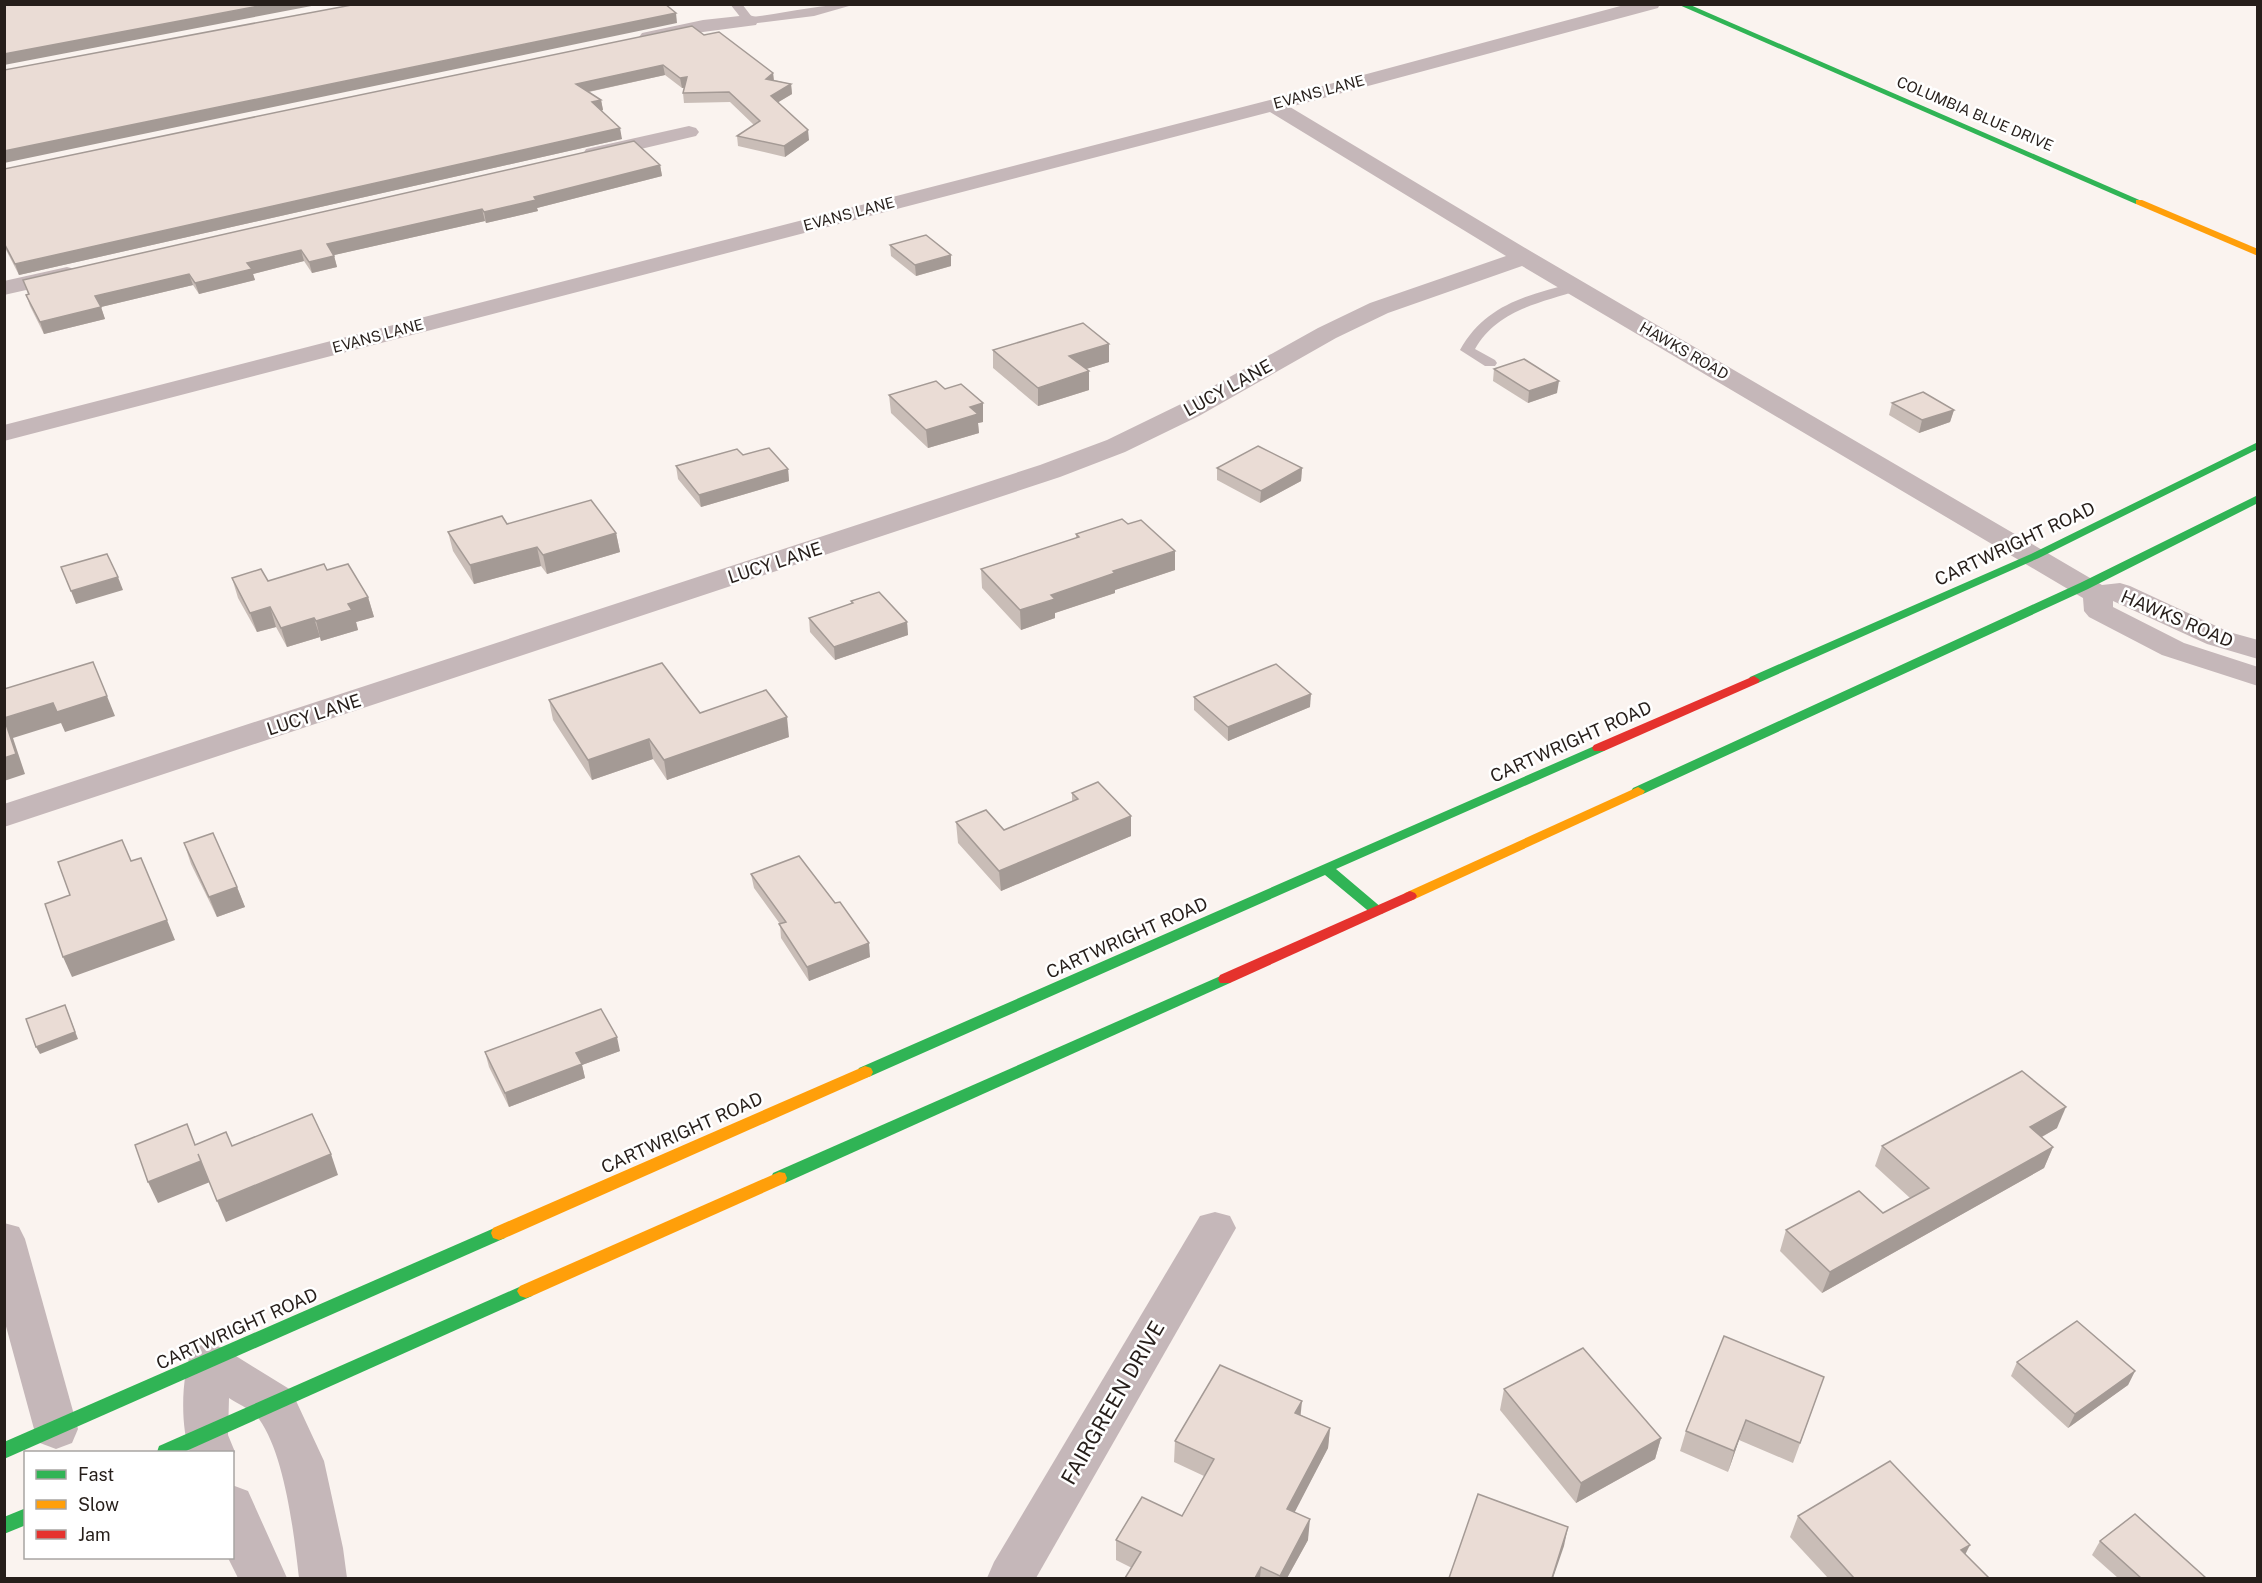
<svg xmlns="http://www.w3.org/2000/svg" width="2262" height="1583" viewBox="0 0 2262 1583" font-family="'Public Sans',sans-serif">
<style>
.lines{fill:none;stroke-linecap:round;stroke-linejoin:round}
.lane{fill:#c5b7b9;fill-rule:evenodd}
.street{fill:#c5b7b9;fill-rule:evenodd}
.fast{fill:#30b455;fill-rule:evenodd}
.slow{fill:#ff9f0a;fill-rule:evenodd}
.jam{fill:#e5322d;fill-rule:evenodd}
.wall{fill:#c9bdb7}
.shaded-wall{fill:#a49a95}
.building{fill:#eadcd5;stroke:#a49a95;stroke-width:1.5}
.labels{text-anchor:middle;stroke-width:5;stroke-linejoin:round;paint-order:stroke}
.far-street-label{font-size:15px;fill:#261e1a;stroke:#fff}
.street-label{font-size:18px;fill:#261e1a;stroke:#fff}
.near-street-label{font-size:21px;fill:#261e1a;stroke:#fff}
</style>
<rect width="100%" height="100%" fill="#faf3ef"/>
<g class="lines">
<!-- lane -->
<g class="lane">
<path d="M730,4H742L752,17C786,13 822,4 856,4L814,16L749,24L745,23Z"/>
<path d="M1574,283L1579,284L1581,287L1579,290C1540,303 1497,310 1475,349L1495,360L1497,363L1495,366H1485L1460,350C1485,305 1527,295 1574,283Z"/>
</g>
<!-- street -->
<g class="street">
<path d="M1628,4H1660L1658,8L1290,107L1532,252L2102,585L2120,583L2130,586L2229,632L2258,640V659L2207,644L2113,601V607L2184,643L2258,667V686L2162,655L2089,617L2084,611L2083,598L1522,266L1388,313L1336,338L1199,416L1125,452L1060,477L4,827V804L1040,465L1107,440L1181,404L1318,328L1370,303L1506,256L1270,112L4,441V425L1266,101Z"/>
<path d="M749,15L756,17L758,21L756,25L703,32L649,43L642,41L639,37L642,33L703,20Z"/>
<path d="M689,126L696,128L699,132L696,136L594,160L586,159L583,154L586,149Z"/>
<path d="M67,267L75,269L79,274L75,279L4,295V281Z"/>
<path d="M1215,1212L1230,1216L1236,1228L1036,1578H987L994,1562L1200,1216Z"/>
<path d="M4,1223L19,1227L25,1239L78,1429L72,1443L56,1449L40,1443L34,1429L4,1319Z"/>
<path d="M208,1343L223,1348L291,1390L324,1461L343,1548L347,1578H299C294,1534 285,1455 259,1419C253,1410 238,1404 229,1398L228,1435L235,1452L232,1456V1452H190C180,1427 181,1373 193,1348Z"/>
<path d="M232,1485L248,1491L287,1578H238L228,1558H232Z"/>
</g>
<!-- fast -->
<g class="fast">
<path d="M1677,4H1688L2144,202L2136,204Z"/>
<path d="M2258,442V449L2039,558L1758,683H1750L1748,680L1750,677L2031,554Z"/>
<path d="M2258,495V503L2088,589L1643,794L1638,795L1631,791L1633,788L2080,583Z"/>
<path d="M1599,744L1604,745L1606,748L1604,751L1336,869L1382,908L1384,911L1382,914H1372L1325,875L871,1076L865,1078L859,1076L857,1072L859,1068Z"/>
<path d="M1225,974L1230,975L1232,979L1230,983L785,1183L779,1184L773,1183L771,1178L773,1173Z"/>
<path d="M499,1226L505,1228L507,1233L505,1238L4,1459V1442Z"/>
<path d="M526,1284L532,1286L535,1291L532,1296L184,1452H157L159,1446Z"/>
<path d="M26,1508V1525L4,1534V1517Z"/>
</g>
<!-- slow -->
<g class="slow">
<path d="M2136,200H2142L2258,249V256L2136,204Z"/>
<path d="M1638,787L1645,791L1643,794L1415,899L1410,901L1403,896L1405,893Z"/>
<path d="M865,1066L871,1068L873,1072L871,1076L505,1238L499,1240L493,1238L491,1233L493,1228Z"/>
<path d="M779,1172L785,1173L787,1178L785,1183L532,1296L526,1298L520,1296L517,1291L520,1286Z"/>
</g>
<!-- jam -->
<g class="jam">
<path d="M1754,676L1760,680L1758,683L1604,751H1594L1592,748L1594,745Z"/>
<path d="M1410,891L1415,893L1417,896L1415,899L1230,983H1220L1218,979L1220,975Z"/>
</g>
</g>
<!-- wall -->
<g class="wall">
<path d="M704,35L773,73L774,80L791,84L792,94L778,102L809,140L785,157L738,146L737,136L754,125L730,102L684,103L683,93L684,88H682L665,75L589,92L601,100L603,110L601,111L622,139L19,275L4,246V169Z"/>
<path d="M660,165L662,176L537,208L538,211L486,223L485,221L334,255L337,267L312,273L304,261L253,274L255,280L199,294L193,285L101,307L105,319L44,334L30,306L26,295L28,294L23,280Z"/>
<path d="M890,245L951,266L916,276L891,256Z"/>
<path d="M993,350L1109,362L1086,369L1089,390L1038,406L993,368Z"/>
<path d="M1494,369L1557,393L1528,403L1493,381Z"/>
<path d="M945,389L983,403V422L978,423L979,433L928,448L891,413L889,395Z"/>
<path d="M1892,403L1954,410L1950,422L1919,433L1889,415Z"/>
<path d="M743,455L788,469L789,481L701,507L678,479L676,466Z"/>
<path d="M1217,468H1302L1301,481L1260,503L1217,480Z"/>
<path d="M507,524L616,533L620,552L547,574L541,566L474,584L453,551L448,532Z"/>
<path d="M1076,534L1175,570L1115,590V593L1055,613V618L1021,630L982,588L981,569L1076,538Z"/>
<path d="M327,570L368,597L374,617L356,622L358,630L321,641L320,637L287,647L276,627L257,632L238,598L232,578L268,581Z"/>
<path d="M851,601L907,622L908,635L835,660L810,632L809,618L852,604Z"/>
<path d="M1194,697L1310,707L1228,741L1194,710Z"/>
<path d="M549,700L789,737L667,780L653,759L592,780L553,720Z"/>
<path d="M1072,793L1131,836L1001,891L958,843L956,822L1004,830L1072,802Z"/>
<path d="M184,843L237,887L245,907L217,917L191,864Z"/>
<path d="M751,874L835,903L870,957L809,981L781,938L780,924L754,888Z"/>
<path d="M620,1051L582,1065L585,1078L509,1107L489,1067L485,1052Z"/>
<path d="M2057,1128L2042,1137L2053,1147L2044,1168L1822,1293L1780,1251L1786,1230L1883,1213L1910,1198L1875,1166L1882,1146Z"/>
<path d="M2017,1362L2135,1371L2128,1385L2068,1428L2011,1376Z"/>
<path d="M1824,1377L1793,1463L1739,1440L1728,1472L1680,1451L1686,1431Z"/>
<path d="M1504,1389L1661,1438L1655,1459L1576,1503L1500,1410Z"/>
<path d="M1301,1415L1330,1428L1328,1448L1294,1512L1308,1540L1287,1578H1125L1132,1568L1116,1560V1540L1182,1516L1204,1476L1174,1462L1175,1441Z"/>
<path d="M1798,1516L1965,1555L1989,1578H1828L1790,1537Z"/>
<path d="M2100,1541L2206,1578H2118L2092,1555Z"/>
</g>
<!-- shaded-wall -->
<g class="shaded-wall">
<path d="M269,4H322L4,65V54Z"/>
<path d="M676,13L677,23L4,163V151Z"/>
<path d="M663,65L665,75L578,94L576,84Z"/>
<path d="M773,73L774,83L766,79Z"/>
<path d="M687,77L688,87L682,88L680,78Z"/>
<path d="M791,84L792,94L772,106L771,96Z"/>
<path d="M601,100L603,110L593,113L592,102Z"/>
<path d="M620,128L622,139L19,275L15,264Z"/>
<path d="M808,130L809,140L785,157L784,146Z"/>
<path d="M660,165L662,176L537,208L538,211L486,223L484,212L534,197Z"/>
<path d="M482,209L485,221L330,256L327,244Z"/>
<path d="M301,250L304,261L253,274L255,280L199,294L195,283L247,263Z"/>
<path d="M951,255V266L916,276L915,265Z"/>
<path d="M334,256L337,267L312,273L309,262Z"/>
<path d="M189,274L193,285L101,307L105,319L44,334L40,322L95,296Z"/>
<path d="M1109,344V362L1070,374L1069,356Z"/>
<path d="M1089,371V390L1038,406V388Z"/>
<path d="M1559,381L1557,393L1528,403L1529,391Z"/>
<path d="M983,403V422L978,423L979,433L928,448L926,430L970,407Z"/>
<path d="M1954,410L1950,422L1919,433L1922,420Z"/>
<path d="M1302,468L1301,481L1260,503L1261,491Z"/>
<path d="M788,469L789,481L701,507L699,495Z"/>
<path d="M616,533L620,552L547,574L543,555Z"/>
<path d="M537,547L541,566L474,584L470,565Z"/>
<path d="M1175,551V570L1115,590V593L1055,613V618L1021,630L1020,610L1051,595L1113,571Z"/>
<path d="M118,577L123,590L76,604L71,591Z"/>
<path d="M368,597L374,617L356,622L358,630L321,641L316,621L348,604Z"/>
<path d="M270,607L276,627L257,632L250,613Z"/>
<path d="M314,618L320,637L287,647L281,628Z"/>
<path d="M907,622L908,635L835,660L834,647Z"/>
<path d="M1311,694L1310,707L1228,741V727Z"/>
<path d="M107,696L115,716L65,732L61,723L13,738L25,774L4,781V718L53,703Z"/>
<path d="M787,717L789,737L667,780L664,760Z"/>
<path d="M649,739L653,759L592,780L588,760Z"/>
<path d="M1131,816V836L1001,891L999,871Z"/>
<path d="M237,887L245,907L217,917L209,897Z"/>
<path d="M167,920L175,940L72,977L63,957Z"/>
<path d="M869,943L870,957L809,981L807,967Z"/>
<path d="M65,1005L78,1039L40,1054L36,1047Z"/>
<path d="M617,1037L620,1051L582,1065L585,1078L509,1107L505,1093L576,1053Z"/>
<path d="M2066,1107L2057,1128L2022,1148L2030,1127Z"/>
<path d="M2053,1147L2044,1168L1822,1293L1830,1272Z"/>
<path d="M331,1154L338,1175L226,1222L217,1201Z"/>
<path d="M201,1161L210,1182L158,1203L148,1182Z"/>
<path d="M2135,1371L2128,1385L2068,1428L2075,1414Z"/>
<path d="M1302,1401L1300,1421L1295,1413Z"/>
<path d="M1746,1420L1739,1440L1728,1472L1734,1451Z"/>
<path d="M1330,1428L1328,1448L1286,1529L1287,1509Z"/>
<path d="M1661,1438L1655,1459L1576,1503L1581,1483Z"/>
<path d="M1310,1519L1308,1540L1287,1578H1279L1280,1576Z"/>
<path d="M1568,1527L1564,1546L1553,1578H1552Z"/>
<path d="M1970,1545L1960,1565L1961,1550Z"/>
<path d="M1261,1567L1260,1578H1255Z"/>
</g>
<!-- building -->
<g class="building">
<path d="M4,4H269L4,54Z"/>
<path d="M357,4H665L676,13L4,151V70Z"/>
<path d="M692,26L704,35L719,32L773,73L766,79L791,84L771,96L808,130L784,146L737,136L760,121L729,92L683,93L687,77L680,78L663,65L576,84L601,100L592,102L620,128L15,264L4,243V169Z"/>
<path d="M634,141L660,165L534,197L536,200L484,212L482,209L327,244L334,256L309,262L301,250L247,263L252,269L195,283L189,274L95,296L101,307L40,322L26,295L29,294L23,280Z"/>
<path d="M926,235L951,255L915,265L890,245Z"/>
<path d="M1083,323L1109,344L1069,356L1089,371L1038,388L993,350Z"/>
<path d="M1524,359L1559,381L1529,391L1494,369Z"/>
<path d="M936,381L945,389L961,384L983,403L970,407L978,414L926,430L889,395Z"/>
<path d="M1923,392L1954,410L1922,420L1892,403Z"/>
<path d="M1258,446L1302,468L1261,491L1217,468Z"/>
<path d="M769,448L788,469L699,495L676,466L737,449L743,455Z"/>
<path d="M591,500L616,533L543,555L537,547L470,565L448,532L502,516L507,524Z"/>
<path d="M1122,519L1128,524L1141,520L1175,551L1113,571L1115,573L1051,595L1055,599L1020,610L981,569L1079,537L1076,534Z"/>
<path d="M107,554L118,577L71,591L61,567Z"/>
<path d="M324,564L327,570L348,564L368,597L348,604L352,610L316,621L314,618L281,628L270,607L250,613L232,578L261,569L268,581Z"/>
<path d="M879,592L907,622L834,647L809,618L853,603L851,601Z"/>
<path d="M93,662L107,696L57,712L53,703L4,718V689Z"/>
<path d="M662,663L700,713L766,690L787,717L664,760L649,739L588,760L549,700Z"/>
<path d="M1276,664L1311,694L1228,727L1194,697Z"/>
<path d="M4,718L16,754L4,758Z"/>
<path d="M1098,782L1131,816L999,871L956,822L986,810L1004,830L1078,799L1072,793Z"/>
<path d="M213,833L237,887L209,897L184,843Z"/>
<path d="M122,840L131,861L141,858L167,920L63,957L45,904L70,895L58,862Z"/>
<path d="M799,856L835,903L840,902L869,943L807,967L779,924L786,922L751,874Z"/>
<path d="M65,1005L75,1032L36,1047L26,1019Z"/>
<path d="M601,1009L617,1037L576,1053L582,1064L505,1093L485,1052Z"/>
<path d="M2022,1071L2066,1107L2030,1127L2053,1147L1830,1272L1786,1230L1859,1191L1883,1213L1929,1188L1882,1146Z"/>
<path d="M312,1114L331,1154L217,1201L198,1154L201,1161L148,1182L135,1145L187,1124L195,1145L226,1132L232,1146Z"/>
<path d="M2077,1321L2135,1371L2075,1414L2017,1362Z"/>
<path d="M1724,1336L1824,1377L1800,1443L1746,1420L1734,1451L1686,1431Z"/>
<path d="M1583,1348L1661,1438L1581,1483L1504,1389Z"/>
<path d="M1220,1365L1302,1401L1295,1413L1330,1428L1287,1509L1310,1519L1280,1576L1261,1567L1255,1578H1125L1141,1552L1116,1540L1142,1497L1182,1516L1214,1459L1175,1441Z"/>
<path d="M1890,1461L1970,1545L1961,1550L1989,1578H1854L1798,1516Z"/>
<path d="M1478,1494L1568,1527L1552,1578H1449Z"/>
<path d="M2135,1514L2206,1578H2141L2100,1541Z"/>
</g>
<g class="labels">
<!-- far-street labels -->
<g class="far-street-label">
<text transform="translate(1319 92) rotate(-15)" y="5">EVANS LANE</text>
<text transform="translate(1975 114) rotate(23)" y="5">COLUMBIA BLUE DRIVE</text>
<text transform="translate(849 214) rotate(-15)" y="5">EVANS LANE</text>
<text transform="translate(378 336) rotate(-15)" y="5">EVANS LANE</text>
<text transform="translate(1684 351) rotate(30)" y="5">HAWKS ROAD</text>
</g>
<!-- street labels -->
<g class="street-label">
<text transform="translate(1228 388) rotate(-29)" y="6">LUCY LANE</text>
<text transform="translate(2015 544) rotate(-25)" y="6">CARTWRIGHT ROAD</text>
<text transform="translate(775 563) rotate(-18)" y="6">LUCY LANE</text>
<text transform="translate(2177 619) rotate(23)" y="6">HAWKS ROAD</text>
<text transform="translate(314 715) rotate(-18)" y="6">LUCY LANE</text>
<text transform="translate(1571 742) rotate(-24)" y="6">CARTWRIGHT ROAD</text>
<text transform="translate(1127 938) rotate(-24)" y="6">CARTWRIGHT ROAD</text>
<text transform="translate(682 1133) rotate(-24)" y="6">CARTWRIGHT ROAD</text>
<text transform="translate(237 1329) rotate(-24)" y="6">CARTWRIGHT ROAD</text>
</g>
<!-- near-street labels -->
<g class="near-street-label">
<text transform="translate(1113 1403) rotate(-60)" y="7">FAIRGREEN DRIVE</text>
</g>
</g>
<!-- border -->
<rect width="2262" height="1583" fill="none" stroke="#261e1a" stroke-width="12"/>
<!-- legend -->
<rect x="24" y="1451" width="210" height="108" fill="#ffffff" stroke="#a8a5a3" stroke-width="1.5"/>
<rect x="36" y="1470" width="30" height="9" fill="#30b455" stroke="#a8a5a3" stroke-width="1.5"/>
<text x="78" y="1481" font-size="18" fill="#261e1a">Fast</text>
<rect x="36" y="1500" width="30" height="9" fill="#ff9f0a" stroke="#a8a5a3" stroke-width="1.5"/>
<text x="78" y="1511" font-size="18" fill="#261e1a">Slow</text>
<rect x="36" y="1530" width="30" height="9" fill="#e5322d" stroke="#a8a5a3" stroke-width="1.5"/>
<text x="78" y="1541" font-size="18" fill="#261e1a">Jam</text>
</svg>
